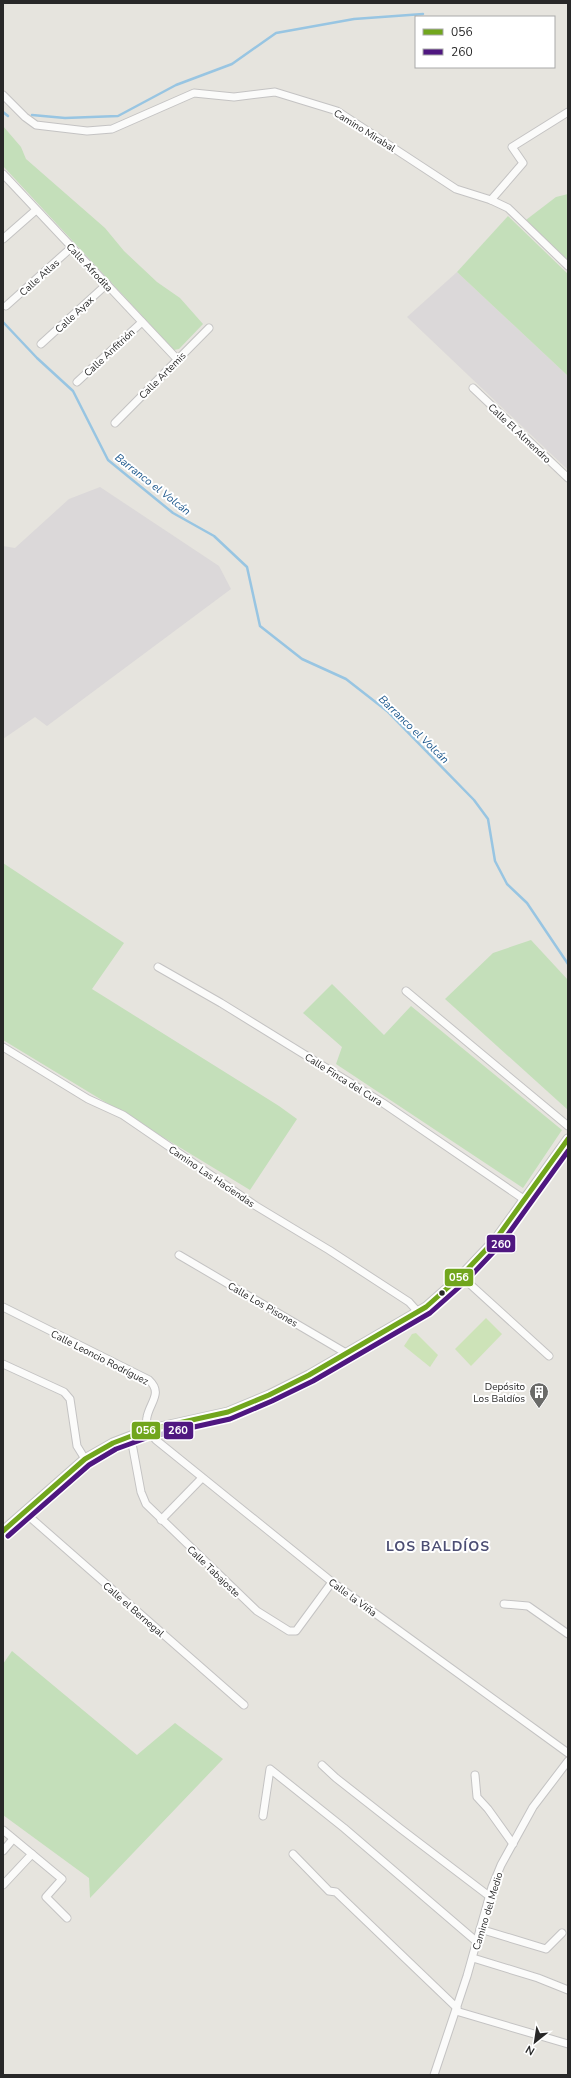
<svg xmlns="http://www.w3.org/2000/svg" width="571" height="2078" viewBox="0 0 571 2078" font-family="'Nunito Sans',sans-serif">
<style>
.industrial{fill:#dbd8d9}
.green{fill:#c4dfba}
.pitch{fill:#cde3b8}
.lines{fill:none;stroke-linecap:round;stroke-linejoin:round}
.stream{stroke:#98c5e2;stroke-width:2.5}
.street-casing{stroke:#c4c3c3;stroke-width:9}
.secondary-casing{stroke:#c4c3c3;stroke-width:11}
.street{stroke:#fbfbfa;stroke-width:7}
.secondary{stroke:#fbfbfa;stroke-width:9}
.bus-1-casing{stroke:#fff;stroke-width:8}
.bus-2-casing{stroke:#fff;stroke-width:8}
.bus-1{stroke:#71a61d;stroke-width:5}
.bus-2{stroke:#4f1780;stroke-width:5}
.bus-dot{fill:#282828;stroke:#fff;stroke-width:1.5}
.labels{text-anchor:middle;stroke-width:4;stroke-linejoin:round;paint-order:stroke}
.street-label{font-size:10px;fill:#282828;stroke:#fff}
.poi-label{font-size:10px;fill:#282828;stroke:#fff;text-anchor:end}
.water-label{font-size:11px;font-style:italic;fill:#19558b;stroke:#fff}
.district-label{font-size:14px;font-weight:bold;letter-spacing:1px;fill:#4d4f74;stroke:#fff}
.line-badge{stroke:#fff;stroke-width:1.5}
.badge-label{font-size:11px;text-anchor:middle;font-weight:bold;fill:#fff}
</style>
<rect width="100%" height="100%" fill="#e6e4de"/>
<!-- industrial -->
<g class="industrial">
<path d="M457,272L568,376V470L407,317Z"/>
<path d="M100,487L219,566L231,589L47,726L35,717L3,739V546L15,548L69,499Z"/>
</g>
<!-- green -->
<g class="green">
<path d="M3,126L21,147L26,159L105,228L124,251L157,282L180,298L203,324L179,349L174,350L3,166Z"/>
<path d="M568,194V266L522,223L556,197Z"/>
<path d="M508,216L568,274V376L457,272Z"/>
<path d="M3,863L124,943L92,989L279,1106L297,1119L250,1190L3,1040Z"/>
<path d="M531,940L568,980V1110L445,999L493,953Z"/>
<path d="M332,984L384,1035L411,1006L562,1130L523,1188L336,1064L342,1047L303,1013Z"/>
<path d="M12,1651L137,1755L175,1723L223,1759L90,1898L89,1878L3,1815V1664Z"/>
</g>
<!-- pitch -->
<g class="pitch">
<path d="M486,1318L502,1334L471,1366L455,1349Z"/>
<path d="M416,1333L438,1355L430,1367L404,1346L412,1334Z"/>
</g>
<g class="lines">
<!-- stream -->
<g class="stream">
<path d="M3,112L8,116"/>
<path d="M32,115L65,118L118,116L176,85L232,64L276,33L354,19L423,14"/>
<path d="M3,322L37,358L73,391L108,460L173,513L214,536L247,567L260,626L302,659L346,679L387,711L474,800L488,819L495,861L507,884L527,903L568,964"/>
</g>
<defs>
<g id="street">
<path d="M3,95L25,117L36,125L87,131L112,129L194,93L234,97L275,92L337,111L456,189L491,200L508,208L568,266"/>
<path d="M3,174L178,360"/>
<path d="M491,200L523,163L512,147L568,112"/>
<path d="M3,239L36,210"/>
<path d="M6,306L72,247"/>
<path d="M41,344L107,284"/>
<path d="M77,382L142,322"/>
<path d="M473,388L568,478"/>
<path d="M115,423L209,328"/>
<path d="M158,967L221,1003L383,1103L525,1200"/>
<path d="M406,991L568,1126"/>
<path d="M3,1047L88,1099L123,1115L256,1206L329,1250L409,1302L418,1312"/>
<path d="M179,1255L346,1353"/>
<path d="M461,1276L549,1356"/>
<path d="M3,1307L149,1380C163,1393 150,1402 147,1417C146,1421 147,1426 147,1430L156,1440L332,1582L568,1753"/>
<path d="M3,1364L64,1392L70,1399L77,1446L85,1459"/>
<path d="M131,1438L141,1492L146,1504L257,1611L289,1631H296L332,1582"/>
<path d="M24,1512L244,1705"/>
<path d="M161,1520L202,1478"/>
<path d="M504,1604L528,1606L568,1634"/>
<path d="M322,1765L336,1778L401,1829L489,1896"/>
<path d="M475,1775L477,1797L488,1809L513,1844"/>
<path d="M263,1816L270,1769L344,1828L477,1942"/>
<path d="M3,1830L62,1879L46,1897L67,1918"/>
<path d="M3,1851L13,1839"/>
<path d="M293,1854L329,1891L336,1892L457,2008"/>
<path d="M3,1885L32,1854"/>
<path d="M480,1929L546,1949L562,1933"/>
<path d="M473,1958L538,1978L568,1990"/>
<path d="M456,2011L568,2044"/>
<path d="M434,2075L467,1976L492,1887L501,1865L533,1807L568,1761"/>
</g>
<path id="secondary" d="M3,1531L85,1459L113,1443L147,1430L228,1412L269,1395L309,1375L426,1307L461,1276L496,1239L568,1139"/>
</defs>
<!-- street casing -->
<use href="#street" class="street-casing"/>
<!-- secondary casing -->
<use href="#secondary" class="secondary-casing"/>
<!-- street -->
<use href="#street" class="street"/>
<!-- secondary -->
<use href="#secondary" class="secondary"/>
<defs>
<path id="bus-1" d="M3,1531L85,1459L113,1443L147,1430L228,1412L269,1395L309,1375L426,1307L461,1276L496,1239L568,1139"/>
<path id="bus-2" d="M8,1536L89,1465L116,1449L149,1437L230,1419L272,1401L313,1381L430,1313L466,1281L501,1244L568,1151"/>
</defs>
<!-- bus-1 casing -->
<use href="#bus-1" class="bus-1-casing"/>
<!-- bus-2 casing -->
<use href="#bus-2" class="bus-2-casing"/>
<!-- bus-1 -->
<use href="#bus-1" class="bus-1"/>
<!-- bus-2 -->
<use href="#bus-2" class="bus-2"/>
</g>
<!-- icons -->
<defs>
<symbol id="building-pin" viewBox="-11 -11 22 30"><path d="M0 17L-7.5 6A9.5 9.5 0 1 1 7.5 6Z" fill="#6a6a68" stroke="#fff"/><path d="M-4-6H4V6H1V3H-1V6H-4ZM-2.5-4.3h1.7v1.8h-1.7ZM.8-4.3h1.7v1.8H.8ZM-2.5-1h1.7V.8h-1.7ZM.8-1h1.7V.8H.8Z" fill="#fff"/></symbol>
</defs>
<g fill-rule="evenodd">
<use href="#building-pin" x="528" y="1381" width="22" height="30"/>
</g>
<!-- markers -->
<circle class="bus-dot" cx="442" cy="1293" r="3.5"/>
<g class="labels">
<!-- street labels -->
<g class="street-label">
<text transform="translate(365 130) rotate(32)" y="4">Camino Mirabal</text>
<text transform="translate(90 267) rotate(47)" y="4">Calle Afrodita</text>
<text transform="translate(39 277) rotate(-42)" y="4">Calle Atlas</text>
<text transform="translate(74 314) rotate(-43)" y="4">Calle Ayax</text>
<text transform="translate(109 352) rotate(-43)" y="4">Calle Anfitrión</text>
<text transform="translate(162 375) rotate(-45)" y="4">Calle Artemis</text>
<text transform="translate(520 433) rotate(43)" y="4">Calle El Almendro</text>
<text transform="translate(344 1079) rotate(32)" y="4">Calle Finca del Cura</text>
<text transform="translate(212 1176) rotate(34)" y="4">Camino Las Haciendas</text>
<text transform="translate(263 1304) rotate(30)" y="4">Calle Los Pisones</text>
<text transform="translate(100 1357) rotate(27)" y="4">Calle Leoncio Rodríguez</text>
<text transform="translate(214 1571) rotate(44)" y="4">Calle Tabajoste</text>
<text transform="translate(353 1597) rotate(36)" y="4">Calle la Viña</text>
<text transform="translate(134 1609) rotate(41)" y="4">Calle el Bernegal</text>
<text transform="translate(487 1911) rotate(-73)" y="4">Camino del Medio</text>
</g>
<!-- poi labels -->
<g class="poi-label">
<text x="525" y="1390">Depósito<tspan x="525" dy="12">Los Baldíos</tspan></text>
</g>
<!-- water labels -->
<g class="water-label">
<text transform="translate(153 484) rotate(38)" y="4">Barranco el Volcán</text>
<text transform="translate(414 729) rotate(44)" y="4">Barranco el Volcán</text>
</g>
<!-- district labels -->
<g class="district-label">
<text x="438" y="1551">LOS BALDÍOS</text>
</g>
</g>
<g class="line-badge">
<rect x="486" y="1234" width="30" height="19" rx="4" fill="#4f1780"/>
<rect x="444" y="1268" width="30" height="19" rx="4" fill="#71a61d"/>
<rect x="131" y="1421" width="30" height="19" rx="4" fill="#71a61d"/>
<rect x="163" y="1421" width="31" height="19" rx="4" fill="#4f1780"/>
</g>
<g class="badge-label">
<text x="501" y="1248">260</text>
<text x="459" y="1281">056</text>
<text x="146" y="1434">056</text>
<text x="178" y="1434">260</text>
</g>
<!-- border -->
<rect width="571" height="2078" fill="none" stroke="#282828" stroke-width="8"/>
<!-- legend -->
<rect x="415" y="16" width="140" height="52" fill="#ffffff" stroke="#a9a9a9"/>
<rect x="423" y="29" width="20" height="6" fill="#71a61d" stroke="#a9a9a9"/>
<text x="451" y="36" font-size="12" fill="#282828">056</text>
<rect x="423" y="49" width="20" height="6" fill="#4f1780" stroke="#a9a9a9"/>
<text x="451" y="56" font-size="12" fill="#282828">260</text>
<!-- north arrow -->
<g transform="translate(535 2042) rotate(210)" stroke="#ffffff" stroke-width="3" paint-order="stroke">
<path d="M0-3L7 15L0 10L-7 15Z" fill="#282828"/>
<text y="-6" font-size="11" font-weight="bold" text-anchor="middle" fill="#282828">N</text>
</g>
</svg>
